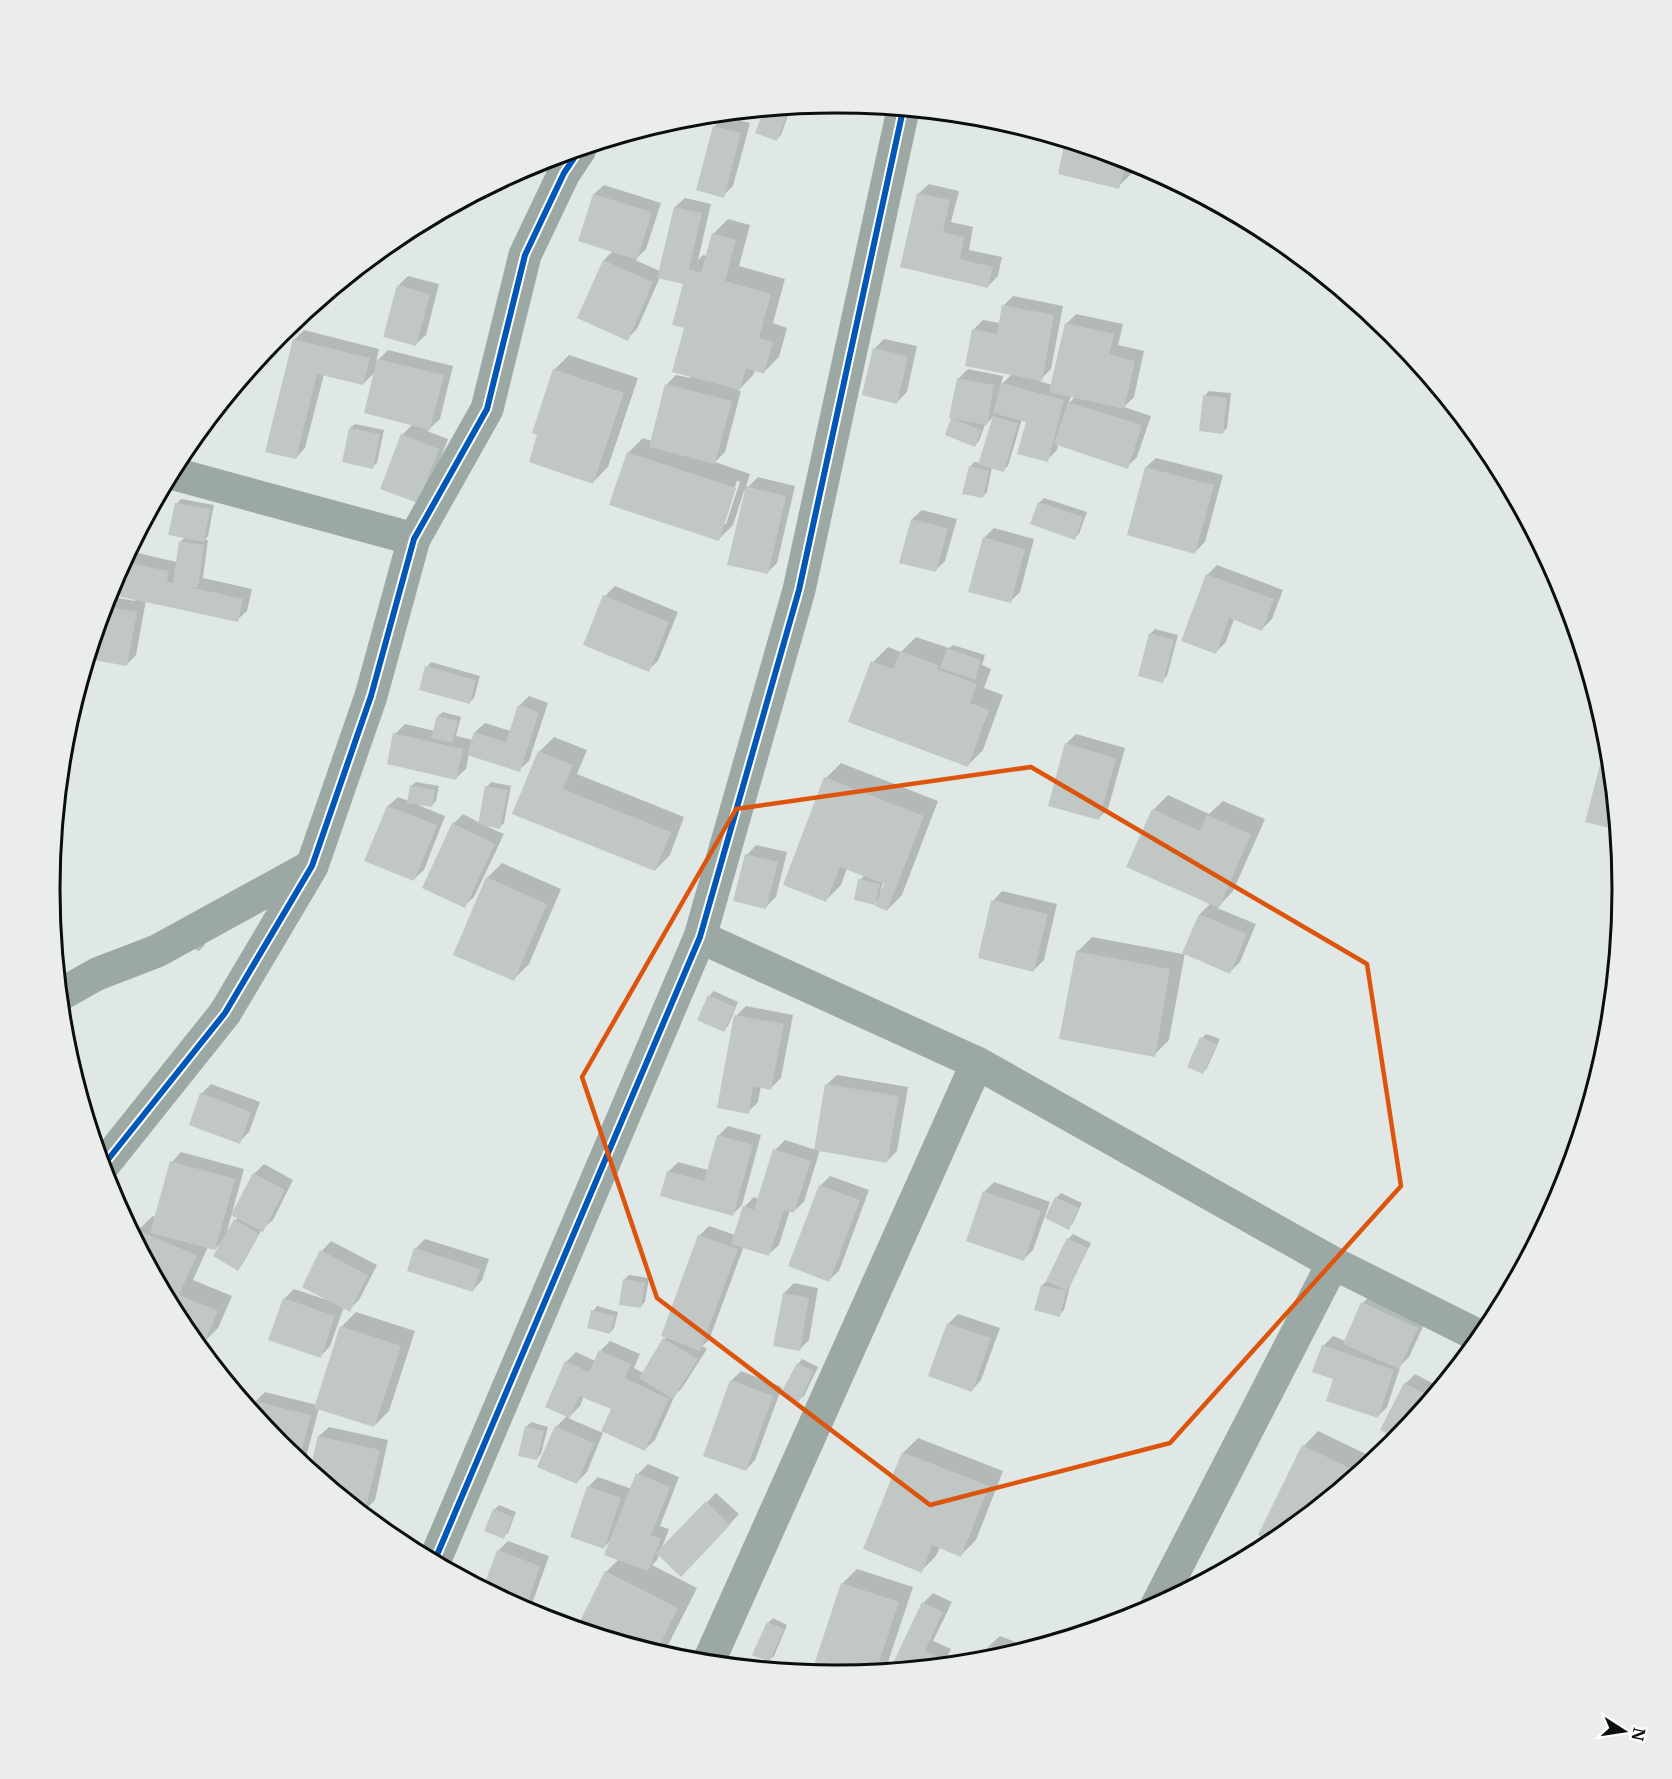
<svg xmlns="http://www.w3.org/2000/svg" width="1672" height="1779" viewBox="0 0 1672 1779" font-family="Merriweather,serif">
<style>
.shadow{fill:#0003;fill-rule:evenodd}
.building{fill:#c1c7c5}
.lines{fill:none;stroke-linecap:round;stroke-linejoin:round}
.minor{stroke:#9ba8a4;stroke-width:33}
.cycleway-casing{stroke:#fff;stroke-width:10}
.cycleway{stroke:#0057b8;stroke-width:6}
.marked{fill:none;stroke:#dd550c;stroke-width:4.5;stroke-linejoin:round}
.rim{fill:none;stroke:#0a0f0d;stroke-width:3}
</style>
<rect width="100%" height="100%" fill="#e0e8e5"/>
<!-- shadow -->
<g class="shadow">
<path d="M784,108L790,110L781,135L777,139L765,110Z"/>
<path d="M724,116L750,123L733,186L723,196L698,189L715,126Z"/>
<path d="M1067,142L1137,163L1144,166L1140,170L1134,169L1133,172L1118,187Z"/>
<path d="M929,184L959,191L951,222L973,227L969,250L1002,257L998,276L988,286L902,266L919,193Z"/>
<path d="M604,185L661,203L646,249L635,260L660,271L675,207L685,198L711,204L698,260L703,255L707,256L713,234L728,219L750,225L739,266L785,279L773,323L787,328L779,357L764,372L755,370L754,374L738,391H741L725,452L715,462L750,474L745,490L758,477L795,486L777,563L767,573L747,492L744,491L733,525L718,540L628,453L643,438L652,441L666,385L676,375L690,378L686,327L685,283L660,277L637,329L627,339L604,260L613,251L580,240L594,194ZM737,481L740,482L726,524H723Z"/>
<path d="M408,276L439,284L426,335L416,344L398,286Z"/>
<path d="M1013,296L1063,306L1051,369L1039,381L1052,385L1066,324L1076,314L1123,324L1118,345L1144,351L1134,397L1124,407L1151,416L1137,457L1127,467L1058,444L1057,450L1047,460L1028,421L1022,419L1008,466L1003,470L992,467L987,492L982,497L970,467L974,462L980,463L995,415L985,425L979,441L975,445L946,434L953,417L958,379L968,369L1003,376L1001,385L1012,374L973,330L983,320L1000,323L1003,306ZM1071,395L1076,396L1069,403Z"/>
<path d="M304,330L379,349L376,362L388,350L453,366L440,419L427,431L448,439L428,492L418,502L402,435L413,424L376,371L363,384L324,374L305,448L296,458L294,340Z"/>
<path d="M283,331L277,354L267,363L257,361Z"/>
<path d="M884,339L917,346L907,392L897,402L874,349Z"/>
<path d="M569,355L638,378L608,467L593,482L554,370Z"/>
<path d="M1209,391L1231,393L1227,428L1223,432L1205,395Z"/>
<path d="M355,424L384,430L377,463L372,467L350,428Z"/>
<path d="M1156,458L1223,475L1205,542L1195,552L1146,467Z"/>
<path d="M1044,498L1087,512L1079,534L1074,538L1032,523L1040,502Z"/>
<path d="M181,499L214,505L208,536L205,540H208L203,578L252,589L247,611L237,620L146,600L136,655L127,664L88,658L107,596L135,601L136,598L108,592L129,551L177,562L180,542L185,537L176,504Z"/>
<path d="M922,510L957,519L945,561L935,571L912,519Z"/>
<path d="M994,528L1034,539L1020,592L1010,602L984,538Z"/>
<path d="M1217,565L1283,590L1272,619L1262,629L1234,619L1226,642L1216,652L1207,575Z"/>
<path d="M615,586L678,612L658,661L648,670L605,596Z"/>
<path d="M1155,629L1178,635L1167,676L1162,681L1150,634Z"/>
<path d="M916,637L949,648L953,645L985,655L982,665L991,669L984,688L1003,695L983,750L968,765L873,662L888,647L901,652Z"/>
<path d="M431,662L480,676L474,698L470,702L427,667Z"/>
<path d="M529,696L548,703L529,761L519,770L469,754L466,769L456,778L395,734L405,724L435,731L438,716L443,712L461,717L456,736L473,740L475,732L485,723L511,731L519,706Z"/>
<path d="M1076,734L1125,748L1108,809L1098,819L1066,744Z"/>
<path d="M554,737L587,750L577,774L684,817L670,855L655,870L514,813L539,752Z"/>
<path d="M1609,752L1616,828L1603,758Z"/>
<path d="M841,763L938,801L902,895L887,910L881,897L875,903L860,880L865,875L847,868L841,885L826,900V778ZM883,882L886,883L880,893Z"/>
<path d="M416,782L439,786L436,801L432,805H418L445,816L424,870L414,879L366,860L388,806L398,797L409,801L411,786Z"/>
<path d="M491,782L511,786L504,823L500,827L486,826L504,834L474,897L464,906L453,824L463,814L480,823L487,787Z"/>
<path d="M1168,795L1209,814L1223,801L1265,819L1233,891L1217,908L1256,924L1240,962L1230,972L1185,953L1169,1040L1154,1055L1077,952L1092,937L1183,954L1200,914L1211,903L1153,810Z"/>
<path d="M756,845L787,852L776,897L766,907L747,855Z"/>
<path d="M502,863L561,889L529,964L514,979L487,878Z"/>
<path d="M1002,891L1057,904L1044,960L1034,970L993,901Z"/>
<path d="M212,928L204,946L199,951L180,942Z"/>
<path d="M714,991L738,1002L728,1026L723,1031L709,996Z"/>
<path d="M746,1006L793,1015L781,1078L771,1088L761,1086L758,1102L748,1112L736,1016Z"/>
<path d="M1206,1034L1220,1039L1207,1068L1203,1073L1202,1038Z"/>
<path d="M837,1075L908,1087L897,1151L887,1161L820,1150L804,1202L794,1211L790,1210L779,1245L769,1254L744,1246L709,1340L702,1346L707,1349L682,1388L675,1395L655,1440L645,1449L613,1409L584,1396L580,1406L568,1418L603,1433L587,1472L577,1482L556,1427L568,1415L566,1362L576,1352L595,1361L600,1351L610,1341L640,1354L634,1368L643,1373L666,1337L663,1336L700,1235L709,1226L735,1235L744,1207L754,1197L759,1199L775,1150L785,1140L816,1150L827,1084Z"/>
<path d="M211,1084L260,1102L249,1132L239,1142L201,1094Z"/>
<path d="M728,1126L761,1135L742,1205L732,1215L668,1172L678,1162L708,1170L718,1136Z"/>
<path d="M181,1152L244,1169L226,1235L238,1217L254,1174L264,1164L293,1180L273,1220L262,1229L242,1265L238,1269L222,1242L215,1249L208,1247L193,1280L232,1296L218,1328L203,1343L191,1337L182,1326L135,1238L138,1230L153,1216L156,1217L172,1162Z"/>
<path d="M830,1176L869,1190L839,1271L829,1280L790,1266L821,1185Z"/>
<path d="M994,1182L1050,1202L1033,1250L1023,1260L984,1192Z"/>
<path d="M1061,1193L1082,1203L1073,1223L1068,1228L1056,1198Z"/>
<path d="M116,1203L129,1209L124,1218Z"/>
<path d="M1073,1234L1091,1243L1070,1286L1064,1310L1059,1315L1042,1285L1047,1281L1068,1239Z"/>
<path d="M425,1239L489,1259L482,1280L473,1290L415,1249Z"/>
<path d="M331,1241L377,1265L359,1300L349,1310L344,1307L330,1346L321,1356L284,1299L294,1289L327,1300L322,1251Z"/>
<path d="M629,1275L649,1278L645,1302L641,1306L624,1280Z"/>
<path d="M794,1283L818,1288L809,1340L799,1350L784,1293Z"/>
<path d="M1372,1293L1427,1318L1409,1357L1401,1365L1387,1407L1377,1417L1335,1378L1323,1346L1333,1336L1346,1341L1363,1303Z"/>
<path d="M597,1306L618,1312L614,1328L610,1333L593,1311Z"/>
<path d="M356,1312L415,1331L389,1411L374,1426L319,1408L304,1465L280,1445L252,1412L255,1402L265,1392L317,1405L341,1327Z"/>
<path d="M958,1314L1000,1328L981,1380L972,1390L948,1324Z"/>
<path d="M802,1359L818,1367L804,1396L799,1400L798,1364Z"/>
<path d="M741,1371L782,1387L755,1460L746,1470L731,1381Z"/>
<path d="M1415,1374L1440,1387L1399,1438L1405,1384Z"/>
<path d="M531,1422L548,1427L541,1454L537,1458L526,1427Z"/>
<path d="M329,1427L388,1440L375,1500L365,1510L355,1508L311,1471L319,1436Z"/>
<path d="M1318,1431L1370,1456L1363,1469L1275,1542L1304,1446Z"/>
<path d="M918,1438L1003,1471L976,1540L961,1555L940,1547L936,1556L921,1571L865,1548L903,1453Z"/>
<path d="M648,1464L679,1477L660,1526L669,1529L661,1550L716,1493L739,1514L691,1566L659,1555L657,1560L652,1565L697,1588L663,1655L578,1629L606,1572L619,1559L612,1539L604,1547L588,1487L598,1477L632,1489L638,1474Z"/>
<path d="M499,1505L516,1512L508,1533L503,1537L494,1510Z"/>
<path d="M508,1541L549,1556L532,1604L525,1611L484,1589L498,1551Z"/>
<path d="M857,1569L913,1587L885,1671L836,1676L813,1674L842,1584Z"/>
<path d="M933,1593L952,1602L933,1641L951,1649L943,1665L905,1669L894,1664L923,1603Z"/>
<path d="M773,1618L787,1625L774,1656L769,1660L768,1623Z"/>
<path d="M1000,1636L1031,1648L984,1661L990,1645Z"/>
</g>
<!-- building -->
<g class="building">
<path d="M771,109L787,115L777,141L755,133L764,110Z"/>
<path d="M713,126L741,133L724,198L696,190Z"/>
<path d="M1065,141L1137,163L1142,165L1140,172L1125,168L1119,189L1058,174Z"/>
<path d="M917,193L950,200L943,232L964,237L960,259L993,267L988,288L900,267Z"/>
<path d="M593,194L652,212L637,260L578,241Z"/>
<path d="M674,207L702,213L689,269L701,273L712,233L736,240L725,281L771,294L759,338L773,342L764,374L746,368L740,390L672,372L684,328L672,325L683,284L657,278Z"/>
<path d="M603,260L653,282L628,341L577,318Z"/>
<path d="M397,285L430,294L416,346L383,337Z"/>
<path d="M1002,305L1054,315L1042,381L965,366L972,329L997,334Z"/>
<path d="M1065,323L1114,334L1109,354L1135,361L1124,409L1049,392Z"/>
<path d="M293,339L370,358L363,385L317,374L296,459L265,452Z"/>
<path d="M274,341L268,365L256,362L265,351Z"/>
<path d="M873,348L908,356L897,404L862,395Z"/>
<path d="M377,359L444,375L430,430L364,413Z"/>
<path d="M553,369L624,393L593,484L529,462L537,435L532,433Z"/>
<path d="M957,378L994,385L987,425L953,419L981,430L975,447L945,435L951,418H949Z"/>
<path d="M1001,383L1064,400L1048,462L1017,454L1026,422L993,413Z"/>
<path d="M665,384L732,401L715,464L649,447Z"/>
<path d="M1203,395L1227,398L1223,434L1199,431Z"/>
<path d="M1068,402L1142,425L1128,469L1054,444Z"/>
<path d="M993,416L1018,423L1004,472L978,465Z"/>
<path d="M349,428L380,434L373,469L342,462Z"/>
<path d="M401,434L439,449L418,503L380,489Z"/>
<path d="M627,452L736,488L719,541L609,505Z"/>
<path d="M969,466L989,470L983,498L962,494Z"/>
<path d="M1145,467L1214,485L1195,554L1127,535Z"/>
<path d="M746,486L786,496L768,574L727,565Z"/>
<path d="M1038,502L1083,517L1075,540L1030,524Z"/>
<path d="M175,503L210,509L204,542L168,535Z"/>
<path d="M911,519L948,528L936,572L899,563Z"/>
<path d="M983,537L1025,549L1011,603L968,592Z"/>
<path d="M179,541L204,545L198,588L185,586L243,599L238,622L108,594L124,562L169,571L167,582L173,583Z"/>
<path d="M1206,574L1274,599L1262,631L1229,618L1216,654L1181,641Z"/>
<path d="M603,595L669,622L649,672L583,645Z"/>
<path d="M104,606L137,612L127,666L88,659Z"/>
<path d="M1149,633L1174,640L1163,683L1138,676Z"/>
<path d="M947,648L981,660L975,680L940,668Z"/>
<path d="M900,651L938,665L937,669L977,684L970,703L989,710L968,767L848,722L871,661L893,669Z"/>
<path d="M425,666L476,680L470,704L419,690Z"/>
<path d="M518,705L539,712L520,772L467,755L474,732L506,742Z"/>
<path d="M437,716L458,721L452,743L431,738Z"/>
<path d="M393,733L463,749L456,780L387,764Z"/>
<path d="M1065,743L1116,758L1099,820L1048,806Z"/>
<path d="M538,751L573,765L563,789L671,832L655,871L512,814Z"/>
<path d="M1602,757L1610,759L1617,830L1585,822Z"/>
<path d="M824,777L924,816L887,911L875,906L884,884L840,867L826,902L783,885Z"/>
<path d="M410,785L435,790L432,807L407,803Z"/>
<path d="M485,786L508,790L500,829L478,824Z"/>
<path d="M387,806L437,825L414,881L364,861Z"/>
<path d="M1152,809L1200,831L1207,815L1251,834L1219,908L1126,867Z"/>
<path d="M452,823L495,844L465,908L422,888Z"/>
<path d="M745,854L778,862L766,909L733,901Z"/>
<path d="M486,877L547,904L514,981L453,955Z"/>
<path d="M858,879L880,884L875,905L854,900Z"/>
<path d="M991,900L1048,914L1034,972L978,958Z"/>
<path d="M1199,914L1247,934L1230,974L1182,953Z"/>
<path d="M1076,951L1170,969L1155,1057L1059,1039Z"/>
<path d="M708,995L735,1007L724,1032L697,1020Z"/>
<path d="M734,1015L784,1024L771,1090L753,1086L749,1114L717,1108Z"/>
<path d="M1200,1037L1217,1044L1203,1074L1187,1067Z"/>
<path d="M825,1084L899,1096L887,1163L814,1150Z"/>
<path d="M200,1093L251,1112L240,1144L189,1125Z"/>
<path d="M717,1135L753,1145L733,1216L660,1196L667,1171L704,1181Z"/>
<path d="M773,1149L811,1161L794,1213L784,1210L769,1256L731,1244L743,1206L754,1210Z"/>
<path d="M170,1161L235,1179L215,1250L150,1233Z"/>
<path d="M253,1173L285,1190L263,1232L231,1215Z"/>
<path d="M819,1185L860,1200L829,1282L788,1266Z"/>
<path d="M983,1191L1041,1211L1024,1261L966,1241Z"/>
<path d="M1055,1197L1079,1208L1069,1230L1045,1218Z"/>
<path d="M234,1219L259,1234L238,1271L213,1256Z"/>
<path d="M136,1230L197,1255L179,1295L218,1311L204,1344L193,1340L182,1326L134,1236Z"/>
<path d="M698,1235L738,1249L700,1351L661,1336Z"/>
<path d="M1067,1238L1088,1248L1067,1291L1046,1281Z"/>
<path d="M414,1248L480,1269L473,1292L407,1271Z"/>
<path d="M320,1250L368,1275L350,1312L302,1287Z"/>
<path d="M623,1279L645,1283L641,1308L619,1305Z"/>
<path d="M1041,1285L1066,1291L1060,1317L1034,1310Z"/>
<path d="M783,1293L809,1298L800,1351L773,1346Z"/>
<path d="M283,1298L335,1316L321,1358L268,1340Z"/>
<path d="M1361,1302L1418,1328L1399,1369L1343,1344Z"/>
<path d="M591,1310L615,1316L610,1334L587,1328Z"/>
<path d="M947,1323L991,1338L972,1392L928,1376Z"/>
<path d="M340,1326L401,1346L374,1427L314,1408Z"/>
<path d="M663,1338L698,1359L673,1399L639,1378Z"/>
<path d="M1322,1345L1394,1370L1378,1418L1326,1401L1333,1379L1312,1372Z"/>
<path d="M599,1350L631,1364L625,1378L669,1399L645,1451L601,1431L611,1409L579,1396L570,1418L545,1407L565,1361L589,1372Z"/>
<path d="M797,1363L814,1371L799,1402L781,1393Z"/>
<path d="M730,1380L773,1396L746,1471L703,1456Z"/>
<path d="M1404,1383L1432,1397L1398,1439L1380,1430Z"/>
<path d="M254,1401L311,1415L299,1461L280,1445L251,1411Z"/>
<path d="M525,1426L544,1431L537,1460L518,1456Z"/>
<path d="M555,1426L594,1443L577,1484L537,1467Z"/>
<path d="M318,1436L380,1450L365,1511L358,1510L310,1470Z"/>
<path d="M1302,1445L1356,1471L1353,1478L1274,1543L1258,1535Z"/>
<path d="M902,1452L989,1486L961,1557L932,1545L922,1573L863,1549Z"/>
<path d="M636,1473L670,1487L651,1535L661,1539L648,1571L604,1555Z"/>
<path d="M587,1486L621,1498L604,1549L570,1537Z"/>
<path d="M706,1501L730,1525L681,1577L656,1553Z"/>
<path d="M493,1509L513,1517L504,1539L484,1531Z"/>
<path d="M497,1550L540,1566L525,1611L483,1588Z"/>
<path d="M605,1571L678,1608L656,1653L576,1629Z"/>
<path d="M841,1583L899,1602L876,1672L836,1676L811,1674Z"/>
<path d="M922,1602L943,1612L925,1651L942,1659L939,1666L902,1669L892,1665Z"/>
<path d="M767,1622L784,1629L769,1662L752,1655Z"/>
<path d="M989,1645L1012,1654L982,1662Z"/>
</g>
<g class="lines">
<!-- minor -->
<g class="minor">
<path d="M171,473L414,539"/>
<path d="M700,937L977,1063L708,1663"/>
<path d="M60,995L97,974L157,951L310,867"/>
<path d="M977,1063L1333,1263L1481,1337"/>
<path d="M102,1167L225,1013L312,866L371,696L414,539L487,409L525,255L564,173L580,149"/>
<path d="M434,1562L700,937L799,590L903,110"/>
<path d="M1157,1605L1333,1263"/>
</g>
<defs>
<g id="cycleway">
<path d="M102,1167L225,1013L312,866L371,696L414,539L487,409L525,255L564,173L580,149"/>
<path d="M434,1562L700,937L799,590L903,110"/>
</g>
</defs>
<!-- cycleway casing -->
<use href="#cycleway" class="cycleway-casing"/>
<!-- cycleway -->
<use href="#cycleway" class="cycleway"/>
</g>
<!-- marked area -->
<path class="marked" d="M1031,767L1367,964L1401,1186L1170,1443L930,1505L657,1298L582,1077L736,809Z"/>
<!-- crop -->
<path d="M0 0H1672V1779H0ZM60 889a776 776 0 1 1 1552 0a776 776 0 1 1-1552 0Z" fill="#ebecec" fill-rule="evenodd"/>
<path class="rim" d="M60 889a776 776 0 1 1 1552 0a776 776 0 1 1-1552 0Z"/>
<!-- north arrow -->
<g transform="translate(1624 1731) rotate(102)" stroke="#ffffff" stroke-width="4.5" paint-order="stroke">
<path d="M0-4.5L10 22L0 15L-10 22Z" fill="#0a0f0d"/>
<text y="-9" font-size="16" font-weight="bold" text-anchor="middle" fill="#0a0f0d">N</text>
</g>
</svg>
